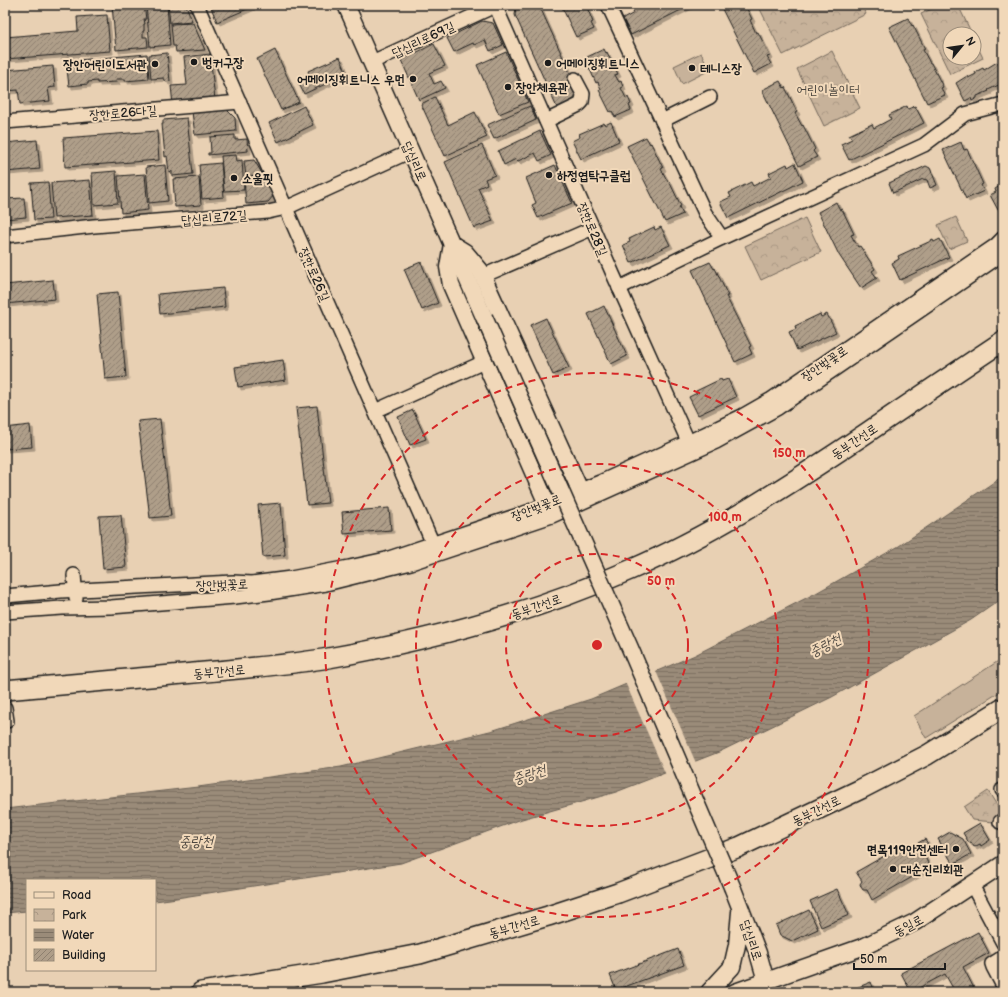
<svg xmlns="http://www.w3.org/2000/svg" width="1008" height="997" viewBox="0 0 1008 997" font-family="'Balsamiq Sans','Poor Story',sans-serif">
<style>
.park{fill:url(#park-crowns);stroke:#72675b}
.garden{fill:#c7b29a;stroke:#72675b}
.water{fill:url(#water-rules);stroke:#685f54}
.pier{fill:#e8d0b3}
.building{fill:url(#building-hatch);stroke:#1c1c1c;filter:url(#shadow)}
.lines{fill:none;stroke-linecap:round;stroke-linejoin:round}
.minor-casing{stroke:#1c1c1c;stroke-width:16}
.major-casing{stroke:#1c1c1c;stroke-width:19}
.highway-casing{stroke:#1c1c1c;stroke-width:22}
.minor{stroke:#f1d8b9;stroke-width:13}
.major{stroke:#f1d8b9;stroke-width:16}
.highway{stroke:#f1d8b9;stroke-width:19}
.major-bridge-casing{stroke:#1c1c1c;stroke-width:19;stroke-linecap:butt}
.major-bridge{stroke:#f1d8b9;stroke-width:16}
.ring{fill:none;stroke:#d62828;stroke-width:2;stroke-dasharray:7 5}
.poi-dot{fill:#1c1c1c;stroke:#f1d8b9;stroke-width:1.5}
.labels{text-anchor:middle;stroke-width:4;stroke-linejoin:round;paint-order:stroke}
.street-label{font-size:13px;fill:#1c1c1c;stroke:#f1d8b9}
.poi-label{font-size:13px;font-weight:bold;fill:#1c1c1c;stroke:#f1d8b9;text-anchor:start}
.park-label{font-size:13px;fill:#47423c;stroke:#f1d8b9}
.water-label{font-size:14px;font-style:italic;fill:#4e4841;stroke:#f1d8b9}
.centre{fill:#d62828;stroke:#f1d8b9;stroke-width:2}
.ring-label{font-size:12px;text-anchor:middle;font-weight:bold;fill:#d62828;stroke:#f1d8b9;stroke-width:4;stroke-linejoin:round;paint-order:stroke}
</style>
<defs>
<pattern id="park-crowns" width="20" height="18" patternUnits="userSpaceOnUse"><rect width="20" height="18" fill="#c7b29a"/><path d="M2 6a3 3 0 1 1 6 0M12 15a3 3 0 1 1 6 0" fill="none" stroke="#aa9884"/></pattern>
<pattern id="water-rules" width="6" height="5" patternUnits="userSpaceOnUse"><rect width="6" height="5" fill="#9a8b79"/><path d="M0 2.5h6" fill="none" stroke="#7d7162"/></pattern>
<pattern id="building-hatch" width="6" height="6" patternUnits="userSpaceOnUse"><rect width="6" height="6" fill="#af9e89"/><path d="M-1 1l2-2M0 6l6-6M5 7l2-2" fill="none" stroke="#8e806f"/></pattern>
<filter id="shadow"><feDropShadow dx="3" dy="3" stdDeviation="0" flood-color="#0004"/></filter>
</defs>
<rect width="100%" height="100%" fill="#e8d0b3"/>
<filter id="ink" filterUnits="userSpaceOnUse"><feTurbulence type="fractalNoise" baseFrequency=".025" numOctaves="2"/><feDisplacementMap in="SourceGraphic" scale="8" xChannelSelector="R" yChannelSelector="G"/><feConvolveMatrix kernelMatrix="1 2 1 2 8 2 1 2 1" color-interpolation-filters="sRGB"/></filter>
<g filter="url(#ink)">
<!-- park -->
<g class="park">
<path d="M758,5H861L866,14L783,55Z"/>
<path d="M940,5H958L972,34H950V58H974V39L983,58L950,74L921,14Z"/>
<path d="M832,51L860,108L824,126L797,69Z"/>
<path d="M956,217L967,241L949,249L938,225Z"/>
<path d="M805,218L821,252L761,280L745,246Z"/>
<path d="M988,791L1003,815L994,822L972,820L964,807Z"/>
</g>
<!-- garden -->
<g class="garden">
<path d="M701,53L710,70L682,84L674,66Z"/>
<path d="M1003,658V690L926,738L914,716Z"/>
</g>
<!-- water -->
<path class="water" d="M1003,476V598L971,620L832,697L719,752L616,792L522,819L401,863L170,899L155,901V880H27V911L5,913V809L198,787L341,767L494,730L591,699L695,655L816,593L899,546Z"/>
<!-- pier -->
<path class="pier" d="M655,669L696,763L666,775L625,682Z"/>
<!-- building -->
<g class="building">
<path d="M112,5H144L146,19H144L145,24H144V31H143V37H147L148,47L116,50Z"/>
<path d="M146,5H167L170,45L150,47Z"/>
<path d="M168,5H186L192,21L170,23Z"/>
<path d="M210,5H251L252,7L217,22Z"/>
<path d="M520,5H539L582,99L558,110L515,15L516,7Z"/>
<path d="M561,5H586L593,22L591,23L594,29L576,37Z"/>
<path d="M640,5H691L631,35L623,19L634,13L631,9Z"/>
<path d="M720,5H745L752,19L750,20L756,33L758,32L770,56L767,57L771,64L754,73Z"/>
<path d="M107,15L110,51L5,59V37L78,31L77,17Z"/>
<path d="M908,18L912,26L913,25L925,49L923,50L930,63H931L943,87L941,88L945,95L927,103L889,27Z"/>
<path d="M482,21L493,23L503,45L490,51L485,40L474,45L473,43L454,52L447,38Z"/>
<path d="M193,23L205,50L176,52L175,46H173L171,24Z"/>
<path d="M434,44L445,66L429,73L434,84L441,81L445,88L419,100L401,60Z"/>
<path d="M604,49L606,53L607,52L611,61L610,62L612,67L614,66L618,74L615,75L619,82L621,81L623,87L621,88L626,98L628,97L631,104L629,105L631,110L615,117L612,111L610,112L599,90L601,89L598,82L596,83L587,63L589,62L587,57Z"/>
<path d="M275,50L299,102L281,110L257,59Z"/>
<path d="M506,52L528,102L499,114L477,65Z"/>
<path d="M167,53L170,81L166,82L164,78L151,79L149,55Z"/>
<path d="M147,54L149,79L125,81V79H116L117,82L97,83V81L88,82V84L69,86L66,61Z"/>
<path d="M210,54L215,100L173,105L171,86L187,85L184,57Z"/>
<path d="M340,57L347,74L304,94L298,82L310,76L308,71Z"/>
<path d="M1003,61V83L988,90L989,91L977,96V98L972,101L971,98L965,101L956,83L967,76L968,78L976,74L975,72L983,68L984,70L997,62L998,64Z"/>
<path d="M53,66L55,87L48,88L50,101L20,104L18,90L6,91L5,70Z"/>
<path d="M780,81L784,88L785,87L797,112L795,113L802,126L803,125L815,149L813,151L817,157L799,166L762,90Z"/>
<path d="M435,97L448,125L475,112L487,137L445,156L421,104Z"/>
<path d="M304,106L313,125L278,142L269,123Z"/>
<path d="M530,106L536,120L494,139L487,125Z"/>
<path d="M907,106L908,109L915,106L924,123L849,160L841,144L852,139L849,135L872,124L874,128L891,119L889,115Z"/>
<path d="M226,109L235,118L236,131L195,135L192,112Z"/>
<path d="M187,118L193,174L172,176V171L169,172L167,156L165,157L162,124H163V120Z"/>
<path d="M611,122L619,141L581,159L572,141L580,137L579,134L604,123L605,125Z"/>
<path d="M157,131L159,160L65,167L63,138Z"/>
<path d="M540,131L551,155L539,161L535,153L518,161L516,159L504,165L498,151Z"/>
<path d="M235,135V140L247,139L248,151L208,155V153H211L210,137Z"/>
<path d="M646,137L650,144L651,143L663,168L661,169L668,182L669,181L681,206L679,207L683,214L665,222L627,146Z"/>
<path d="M37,140L40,169L5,172V143Z"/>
<path d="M961,142L964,150L967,149L983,184L981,185L984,191L966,199L943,150Z"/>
<path d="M482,145L495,175L485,179L487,184L478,188L493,221L474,228L445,162Z"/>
<path d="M236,155L237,161L242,160L244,190L224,191L221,156Z"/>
<path d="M254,160L263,175L246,176L244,161Z"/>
<path d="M221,163L224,197L202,199L199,165Z"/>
<path d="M795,163L803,181L728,218L720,202L731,197L729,193L751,182L753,186L771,177L769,173L787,164L788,167Z"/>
<path d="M165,165L168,201L149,203L146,167Z"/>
<path d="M555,165L572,203L538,218L532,205L536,203L526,178Z"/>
<path d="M926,166L930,168L937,185L930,188L927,180L923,179L893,193L889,183Z"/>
<path d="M116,171L118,203L94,205L92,173Z"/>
<path d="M145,174L148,210L121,213L118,176Z"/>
<path d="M199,177L201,205L175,207L173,179Z"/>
<path d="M263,178L274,195L268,202L246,204L244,180Z"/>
<path d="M90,180L93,215L54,218L51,183Z"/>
<path d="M48,182L51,219L34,220L31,183Z"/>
<path d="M1003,184V208L998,210L990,195L996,192L995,189Z"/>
<path d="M24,198L26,217L5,219V199Z"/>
<path d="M836,202L840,210L842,209L854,234L851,235L855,242L858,247L860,246L875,269L872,271L877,278L861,288L839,255L818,212Z"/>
<path d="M654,227L655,230L661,227L670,245L631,263L623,245L630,242L629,239Z"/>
<path d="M940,239L949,257L900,280L892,263L899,259L898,256L933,240L934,242Z"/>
<path d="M421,262L438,303L422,310L404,269Z"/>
<path d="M710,262L714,269L715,268L728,296H726L751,346L749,347L752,354L735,362L692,270Z"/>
<path d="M53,280L55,299L5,304V285Z"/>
<path d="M223,288L225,307L160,314L158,294Z"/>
<path d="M118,292L126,377L105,379L97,294Z"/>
<path d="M604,306L627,356L611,364L588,314Z"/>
<path d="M820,314L821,317L827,314L836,332L797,350L789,332L796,329L795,326Z"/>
<path d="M546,318L569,368L553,375L530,325Z"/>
<path d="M283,360L286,380L238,387L235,367Z"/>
<path d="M721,379L722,381L728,379L736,397L698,415L689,397L697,393L696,391Z"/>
<path d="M317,406L328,503L307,505L296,408Z"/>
<path d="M413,410L426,439L410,445L398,417Z"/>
<path d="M160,419L171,516L150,518L138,421Z"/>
<path d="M30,425L32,447L5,449V428Z"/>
<path d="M281,503L285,555L263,557L258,505Z"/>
<path d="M389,508L391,530L344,534L342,512Z"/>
<path d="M121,515L126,567L103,569L99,516Z"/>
<path d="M980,823L990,840L981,846L980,844L974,847L971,842L969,843L963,833Z"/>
<path d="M950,832L963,839L971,854L953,864L938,839Z"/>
<path d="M925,839L932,851L924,855L930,867L872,900L867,890H863L861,887L860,884L862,881L856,872L900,847L902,852Z"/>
<path d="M837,889L849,915L821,927L810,901Z"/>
<path d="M809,910L818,929L792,941L780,935L776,925Z"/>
<path d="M978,932L989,953L963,967L976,992H955L945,974L911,992L901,973Z"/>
<path d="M678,949L684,965L616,990L610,975Z"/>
<path d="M871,982L875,992H846Z"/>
</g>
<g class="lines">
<defs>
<g id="minor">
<path d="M197,5L433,544"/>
<path d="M495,5L613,274L692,450"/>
<path d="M608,5L705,213L722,238"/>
<path d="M372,62L497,5"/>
<path d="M546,121L579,105L582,102L583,94L575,79"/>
<path d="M662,121L710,97"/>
<path d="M5,122L240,102"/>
<path d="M5,236L94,226L268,212L286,208L411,151"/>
<path d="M483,276L593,228"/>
<path d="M619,288L722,238L924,145L965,114L1003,104"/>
<path d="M375,411L484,362"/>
<path d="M74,575L76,598"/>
<path d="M5,596L61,591L233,582L252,583L291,578L349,567L386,559L530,511L600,482L688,442L742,416L770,400L996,245L1003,238"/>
<path d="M5,612L62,608L111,607L235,597L269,593L326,584L411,563L552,516L716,442L778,408L1003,254"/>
<path d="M5,708L7,721"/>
<path d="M1002,790H1003"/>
<path d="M1000,822L1003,820"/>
<path d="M972,885L1003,943"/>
<path d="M1003,957L992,964L993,967L1003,986"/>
</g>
<g id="major">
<path d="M346,5L484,317"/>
<path d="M547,504L451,285L448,267L452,244L465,252L480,270L580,490"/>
<path d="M733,889L758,953L766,981"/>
<path d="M709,992L732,967L737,945L740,912"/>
<path d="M735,992L865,946L915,922L1003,864"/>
</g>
<g id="highway">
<path d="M5,690C64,685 124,679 183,674C230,670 277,666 323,659C428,641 532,613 630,570C714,534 792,483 868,432C913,401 958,371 1003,341"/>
<path d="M201,992L322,973L420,954L548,916L618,893L739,847L861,789L927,755L1003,708"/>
</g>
</defs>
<!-- minor casing -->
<use href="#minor" class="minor-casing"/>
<!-- major casing -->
<use href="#major" class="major-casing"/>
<!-- highway casing -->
<use href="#highway" class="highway-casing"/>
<!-- minor -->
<use href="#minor" class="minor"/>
<!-- major -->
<use href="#major" class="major"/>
<!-- highway -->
<use href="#highway" class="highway"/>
<defs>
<path id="major-bridge" d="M484,317L630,648L733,889"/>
</defs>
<!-- major-bridge casing -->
<use href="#major-bridge" class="major-bridge-casing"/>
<!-- major-bridge -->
<use href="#major-bridge" class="major-bridge"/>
</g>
</g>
<!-- distance rings -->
<g class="ring">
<circle cx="597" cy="645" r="91"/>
<circle cx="597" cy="645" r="181"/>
<circle cx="597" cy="645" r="272"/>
</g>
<!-- markers -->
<g class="poi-dot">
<circle cx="194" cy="62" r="4"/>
<circle cx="548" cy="63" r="4"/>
<circle cx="155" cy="64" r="4"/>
<circle cx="692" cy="68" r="4"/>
<circle cx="413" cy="79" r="4"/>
<circle cx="508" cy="87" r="4"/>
<circle cx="549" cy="175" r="4"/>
<circle cx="234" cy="178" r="4"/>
<circle cx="956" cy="849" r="4"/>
<circle cx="893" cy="869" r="4"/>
</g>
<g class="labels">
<!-- street labels -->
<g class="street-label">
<text transform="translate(423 39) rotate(-25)" y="5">답십리로69길</text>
<text transform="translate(123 112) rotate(-4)" y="5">장한로26다길</text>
<text transform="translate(415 161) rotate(66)" y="5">답십리로</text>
<text transform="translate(214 217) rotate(-5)" y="5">답십리로72길</text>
<text transform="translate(593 229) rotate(67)" y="5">장한로28길</text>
<text transform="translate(315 274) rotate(66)" y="5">장한로26길</text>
<text transform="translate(824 363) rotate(-34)" y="5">장안벚꽃로</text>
<text transform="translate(854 441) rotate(-34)" y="5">동부간선로</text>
<text transform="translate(536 507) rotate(-21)" y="5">장안벚꽃로</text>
<text transform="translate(222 584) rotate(-2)" y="5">장안벚꽃로</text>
<text transform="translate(536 606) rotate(-19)" y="5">동부간선로</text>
<text transform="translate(219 671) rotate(-5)" y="5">동부간선로</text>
<text transform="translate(816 810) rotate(-26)" y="5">동부간선로</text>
<text transform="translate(908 925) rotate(-28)" y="5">동일로</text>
<text transform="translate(514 926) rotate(-16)" y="5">동부간선로</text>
<text transform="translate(752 940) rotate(71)" y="5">답십리로</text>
</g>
<!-- poi labels -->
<g class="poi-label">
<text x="202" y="67">벙커구장</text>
<text x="556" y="68">어메이징휘트니스</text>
<text x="147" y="69" text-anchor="end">장안어린이도서관</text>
<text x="700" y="73">테니스장</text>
<text x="405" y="84" text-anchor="end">어메이징휘트니스 우먼</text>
<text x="516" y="92">장안체육관</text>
<text x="557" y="180">하정엽탁구클럽</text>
<text x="242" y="183">소울핏</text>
<text x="948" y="854" text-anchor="end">면목119안전센터</text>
<text x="901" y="874">대순진리회관</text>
</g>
<!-- park labels -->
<g class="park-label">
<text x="828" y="94">어린이놀이터</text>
</g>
<!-- water labels -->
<g class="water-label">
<text transform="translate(825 645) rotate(-27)" y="5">중랑천</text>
<text transform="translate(529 774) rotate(-18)" y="5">중랑천</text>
<text x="196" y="846">중랑천</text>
</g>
</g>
<circle cx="597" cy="645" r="6" class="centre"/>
<g class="ring-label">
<text x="789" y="457">150 m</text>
<text x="725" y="521">100 m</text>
<text x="661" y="585">50 m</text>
</g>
<!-- margin -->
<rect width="1008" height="997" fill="none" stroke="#f1d8b9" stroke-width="20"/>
<rect x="10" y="10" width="988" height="977" fill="none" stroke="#1c1c1c" stroke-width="1.5" filter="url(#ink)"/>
<!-- legend -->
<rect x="26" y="879" width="130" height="92" fill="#f1d8b9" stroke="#9c8d7a"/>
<rect x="34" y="892" width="20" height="6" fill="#f1d8b9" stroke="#9c8d7a"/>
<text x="62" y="899" font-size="12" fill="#1c1c1c">Road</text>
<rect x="34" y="909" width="20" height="12" fill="url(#park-crowns)" stroke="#9c8d7a"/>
<text x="62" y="919" font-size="12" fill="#1c1c1c">Park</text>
<rect x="34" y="929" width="20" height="12" fill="url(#water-rules)" stroke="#9c8d7a"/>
<text x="62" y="939" font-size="12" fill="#1c1c1c">Water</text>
<rect x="34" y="949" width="20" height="12" fill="url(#building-hatch)" stroke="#9c8d7a"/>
<text x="62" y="959" font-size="12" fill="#1c1c1c">Building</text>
<!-- north arrow -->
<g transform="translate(962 46) rotate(61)"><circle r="19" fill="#f1d8b9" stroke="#9c8d7a"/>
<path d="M0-3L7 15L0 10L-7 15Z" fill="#1c1c1c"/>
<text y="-6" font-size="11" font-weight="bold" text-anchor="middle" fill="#1c1c1c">N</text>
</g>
<!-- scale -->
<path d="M854 963v6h91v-6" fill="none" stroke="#1c1c1c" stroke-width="2"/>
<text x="860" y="963" font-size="12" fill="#1c1c1c" stroke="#f1d8b9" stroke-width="3" paint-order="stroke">50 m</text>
</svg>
